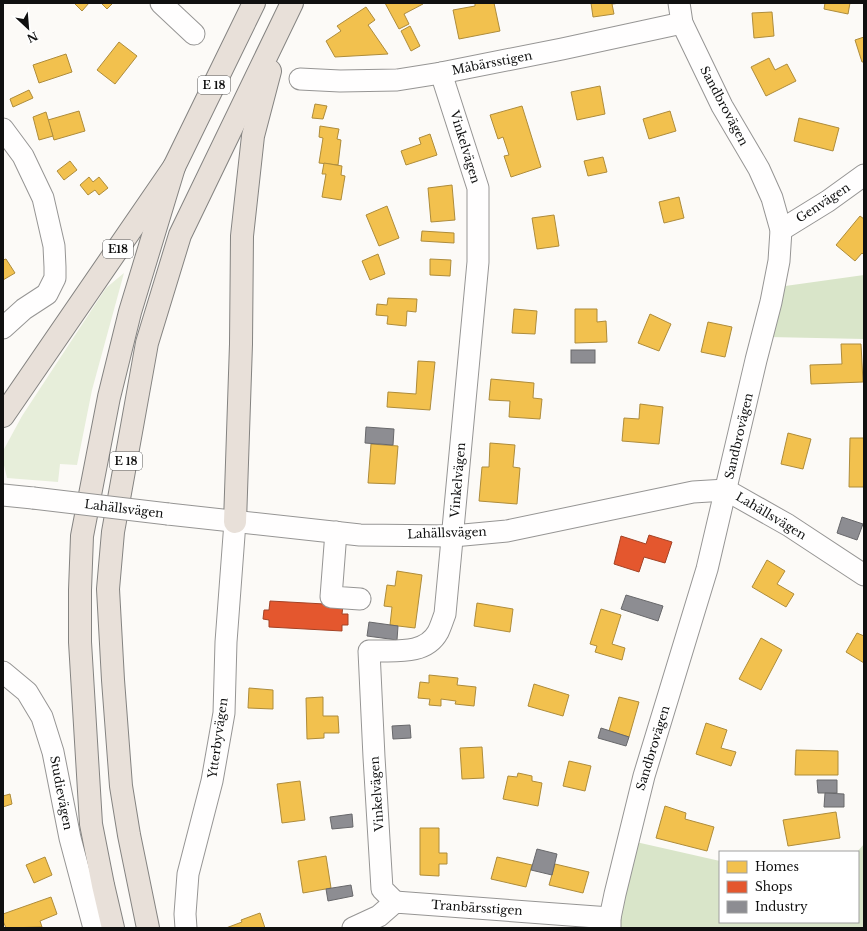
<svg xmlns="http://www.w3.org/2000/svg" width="867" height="931" viewBox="0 0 867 931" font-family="'Libre Baskerville',serif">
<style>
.green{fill:#e7eeda}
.forest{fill:#d9e5c9}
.homes{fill:#f2c14e;stroke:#ae8c3b}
.shops{fill:#e4572e;stroke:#a44225}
.industry{fill:#8d8d92;stroke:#68686b}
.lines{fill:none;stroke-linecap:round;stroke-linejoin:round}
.minor-casing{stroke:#969594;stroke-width:23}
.highway-casing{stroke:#848381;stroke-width:24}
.minor{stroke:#fffefe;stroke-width:21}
.highway{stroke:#e8e0d9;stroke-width:22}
.minor-bridge-casing{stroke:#969594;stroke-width:23;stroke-linecap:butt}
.minor-bridge{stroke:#fffefe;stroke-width:21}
.labels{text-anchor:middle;stroke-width:4;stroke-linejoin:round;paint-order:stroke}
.shield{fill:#fff;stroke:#585858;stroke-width:1}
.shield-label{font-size:11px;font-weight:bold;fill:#101010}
.street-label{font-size:12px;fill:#101010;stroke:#fff}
</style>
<rect width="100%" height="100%" fill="#fcfaf7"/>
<!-- green -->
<path class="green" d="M124,273L92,390L77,465L60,464L58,482L7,478L3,461V451L22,416L106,288Z"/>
<!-- forest -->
<g class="forest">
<path d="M864,275V339L769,337L778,287Z"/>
<path d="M636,842L720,861V922H858V852H857L864,844V928H616Z"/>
</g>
<!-- homes -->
<g class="homes">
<path d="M74,3H89L82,11Z"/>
<path d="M101,3H113L107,9Z"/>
<path d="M385,3H422L423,4L404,14L409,24L399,29Z"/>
<path d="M475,3H494L500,31L459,39L453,10L475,6Z"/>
<path d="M591,3H621L612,4L614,14L593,17Z"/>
<path d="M825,3H850L848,14L824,9Z"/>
<path d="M366,7L375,20L368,25L388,54L335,57L326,41L341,31L337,26Z"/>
<path d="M772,12L774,36L754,38L752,13Z"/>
<path d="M410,26L420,46L411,51L401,31Z"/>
<path d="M864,37V62H862L855,40Z"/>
<path d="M119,42L137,56L115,84L97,70Z"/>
<path d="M66,54L72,72L39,83L33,65Z"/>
<path d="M769,58L775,70L787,64L796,81L766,96L751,67Z"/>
<path d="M600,86L605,114L577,120L571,92Z"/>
<path d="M29,90L33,98L13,107L10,99Z"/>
<path d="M315,104L327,106L323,119L312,118Z"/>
<path d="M522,106L541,167L511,177L504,156L509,155L503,137L498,139L490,115Z"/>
<path d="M79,111L85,131L54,140L48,120Z"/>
<path d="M670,111L676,131L649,139L643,119Z"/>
<path d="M46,112L53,136L39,140L33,117Z"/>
<path d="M799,118L839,128L833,151L794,141Z"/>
<path d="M320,126L339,129L337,139L341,140L338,165L319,163L323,138L319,137Z"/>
<path d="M430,134L437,155L406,165L401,151L421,144L419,138Z"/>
<path d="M603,157L607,172L588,176L584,161Z"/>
<path d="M70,161L77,170L64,180L57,171Z"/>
<path d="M324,163L342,166L341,175L345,176L341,200L322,197L326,174H322Z"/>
<path d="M89,177L93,182L99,177L108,188L99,195L95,190L88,195L80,185Z"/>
<path d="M452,185L455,220L431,222L428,188Z"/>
<path d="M679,197L684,218L664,223L659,202Z"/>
<path d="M387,206L399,238L379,246L366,215Z"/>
<path d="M554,215L559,246L537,249L532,218Z"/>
<path d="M860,216L864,219V255L862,253L855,261L836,245Z"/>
<path d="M422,231L454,233V243L421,241Z"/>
<path d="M378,254L385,274L370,280L362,261Z"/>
<path d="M6,259L15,273L3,280V260Z"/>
<path d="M430,259L451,260L450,276L430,275Z"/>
<path d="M388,298L417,299L416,312L407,311L406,326L387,324L388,316L376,315L377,304L387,305Z"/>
<path d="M514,309L537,311L535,334L512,333Z"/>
<path d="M575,309H597V322L606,321L607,342L575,343Z"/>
<path d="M650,314L671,324L659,351L638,343Z"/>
<path d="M708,322L732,327L725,357L701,352Z"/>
<path d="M841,344H861L863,382L811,384L810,365L842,364Z"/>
<path d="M418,361L435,362L430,410L387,407L388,392L416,394Z"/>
<path d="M491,379L534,383L533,398L542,399L540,419L509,417L510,401L489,400Z"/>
<path d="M640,404L663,407L659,444L622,441L624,418L639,419Z"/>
<path d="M788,433L811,439L803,469L781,464Z"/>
<path d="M850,438H864V487H849Z"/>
<path d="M490,443L515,445L513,467L520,468L517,504L479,501L482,467H489Z"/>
<path d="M371,444L398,446L395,484L368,483Z"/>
<path d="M767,560L785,571L777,584L794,594L786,607L752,587Z"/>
<path d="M397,571L422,575L415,628L390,625L392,607L384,606L387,585L395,586Z"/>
<path d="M477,603L513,609L510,632L474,626Z"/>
<path d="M601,609L621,615L612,644L625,648L622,660L595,652L597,646L590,644Z"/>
<path d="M857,633L864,636V663L846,652Z"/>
<path d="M761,638L782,650L761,690L739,679Z"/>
<path d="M429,675L458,678L457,685L476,687L474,706L455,704L456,701L441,699V706L429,705L430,699L418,698L420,682L429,683Z"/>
<path d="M534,684L569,695L563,716L528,706Z"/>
<path d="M249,688L273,690V709L248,708Z"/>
<path d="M323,697V716H338L339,733H324V738L307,739L306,698Z"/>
<path d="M619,697L639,702L629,737L609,731Z"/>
<path d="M706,723L727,730L721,748L736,752L731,766L696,754Z"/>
<path d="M482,747L484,778L462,779L460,748Z"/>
<path d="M796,750L838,751V775H795Z"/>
<path d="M569,761L591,766L585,791L563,786Z"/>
<path d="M518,773L532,776V781L542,783L538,806L503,799L508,776L517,777Z"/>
<path d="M300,781L305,820L282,823L277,784Z"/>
<path d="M10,794L12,804L3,807V796Z"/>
<path d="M665,806L686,813L685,819L714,827L707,851L656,838Z"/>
<path d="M836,812L840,838L788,846L783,820Z"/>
<path d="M420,828H439V853H447V864H439V876L420,875Z"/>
<path d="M326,856L331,888L303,893L298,861Z"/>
<path d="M45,857L52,875L34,883L26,865Z"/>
<path d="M497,857L532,865L526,887L491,879Z"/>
<path d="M555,864L589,872L583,893L549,885Z"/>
<path d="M51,897L57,914L40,921L42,927L6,928L3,921V914Z"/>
<path d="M260,913L265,928H226L242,922L241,920Z"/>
</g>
<!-- shops -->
<g class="shops">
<path d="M649,535L672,542L665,563L644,557L639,572L614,564L621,536L646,544Z"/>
<path d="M270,601L343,605L342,614H348V625H342V631L269,627V620L263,619L264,610H269Z"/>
</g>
<!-- industry -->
<g class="industry">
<rect x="571" y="350" width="24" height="13"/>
<path d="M366,427L394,429L393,445L365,443Z"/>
<path d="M842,517L863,524L857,540L837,533Z"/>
<path d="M626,595L663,606L658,621L621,609Z"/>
<path d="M369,622L398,626L397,640L367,636Z"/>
<path d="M410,725L411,738L393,739L392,726Z"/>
<path d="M601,728L629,737L626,746L598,738Z"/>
<path d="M817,780H837V793H818Z"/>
<path d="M825,793L844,794V807H824Z"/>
<path d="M352,814L353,827L332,829L330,817Z"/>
<path d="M537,849L557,854L552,875L531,870Z"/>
<path d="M351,885L353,896L328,901L326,889Z"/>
</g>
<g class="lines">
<defs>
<g id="minor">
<path d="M161,3L194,34"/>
<path d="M300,79L340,81L397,80L441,73L562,49L682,23"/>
<path d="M3,129L23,156L43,198L54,246L55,267V278L47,294L24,309L3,328"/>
<path d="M781,230L828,201L864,175"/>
<path d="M3,495L33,498"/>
<path d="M168,514L360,535L453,536L507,531L693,492L726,490L788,525L864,575"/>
<path d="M336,532L331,597L360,599"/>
<path d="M3,672L27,692L42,717L53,752L70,838L94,928"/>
<path d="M395,902L382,889L374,757L369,651C393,650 425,656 438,632C441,626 443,619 445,614L478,262V188L441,73"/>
<path d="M186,928L185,914L188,874L212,781L224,713L226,642L235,522"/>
<path d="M353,928L379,916L395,902L610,918"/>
<path d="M610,928V918L615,894L644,776L707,569L756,360L771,302L779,261L781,230L772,198L759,169L722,106L682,23L679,3"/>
</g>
<g id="highway">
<path d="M3,416L174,167L254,3"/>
<path d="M235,522L241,344L242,236L253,136L270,71"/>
<path d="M113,928L103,885L91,824L80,642V590L82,536L109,397L130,312L174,167"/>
<path d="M148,928L129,835L121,786L113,680L108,589L113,532L147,343L180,235L292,3"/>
</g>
</defs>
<!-- minor casing -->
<use href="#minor" class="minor-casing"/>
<!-- highway casing -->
<use href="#highway" class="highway-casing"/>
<!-- minor -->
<use href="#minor" class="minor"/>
<!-- highway -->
<use href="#highway" class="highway"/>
<defs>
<path id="minor-bridge" d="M33,498L168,514"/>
</defs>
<!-- minor-bridge casing -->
<use href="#minor-bridge" class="minor-bridge-casing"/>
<!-- minor-bridge -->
<use href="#minor-bridge" class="minor-bridge"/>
</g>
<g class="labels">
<!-- shield labels -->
<g class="shield">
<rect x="198" y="76" width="32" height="18" rx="3"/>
<rect x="103" y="240" width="30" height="18" rx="3"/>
<rect x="110" y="452" width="32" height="18" rx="3"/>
</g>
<g class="shield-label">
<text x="214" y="89">E 18</text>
<text x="118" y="253">E18</text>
<text x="126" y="465">E 18</text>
</g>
<!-- street labels -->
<g class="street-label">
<text transform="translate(492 63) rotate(-11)" y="4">Måbärsstigen</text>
<text transform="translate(724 106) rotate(62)" y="4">Sandbrovägen</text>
<text transform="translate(465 147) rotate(73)" y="4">Vinkelvägen</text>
<text transform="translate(823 203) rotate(-33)" y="4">Genvägen</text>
<text transform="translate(739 436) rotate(-77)" y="4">Sandbrovägen</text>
<text transform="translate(458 480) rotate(-85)" y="4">Vinkelvägen</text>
<text transform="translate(124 509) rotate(7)" y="4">Lahällsvägen</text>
<text transform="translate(771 516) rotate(31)" y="4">Lahällsvägen</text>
<text transform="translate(447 533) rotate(-2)" y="4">Lahällsvägen</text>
<text transform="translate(218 738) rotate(-82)" y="4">Ytterbyvägen</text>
<text transform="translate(653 748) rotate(-73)" y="4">Sandbrovägen</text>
<text transform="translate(61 793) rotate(79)" y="4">Studievägen</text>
<text transform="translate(377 794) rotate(-94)" y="4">Vinkelvägen</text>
<text transform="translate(477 908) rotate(4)" y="4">Tranbärsstigen</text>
</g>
</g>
<!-- border -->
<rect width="867" height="931" fill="none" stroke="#101010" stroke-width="8"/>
<!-- legend -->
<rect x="719" y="851" width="140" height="72" fill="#ffffff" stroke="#9f9f9f"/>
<rect x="727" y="861" width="20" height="12" fill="#f2c14e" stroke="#9f9f9f"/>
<text x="755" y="871" font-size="12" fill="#101010">Homes</text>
<rect x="727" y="881" width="20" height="12" fill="#e4572e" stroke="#9f9f9f"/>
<text x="755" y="891" font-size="12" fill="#101010">Shops</text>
<rect x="727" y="901" width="20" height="12" fill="#8d8d92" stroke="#9f9f9f"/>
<text x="755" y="911" font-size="12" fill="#101010">Industry</text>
<!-- north arrow -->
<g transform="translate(28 28) rotate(154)" stroke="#ffffff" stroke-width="3" paint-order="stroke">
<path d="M0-3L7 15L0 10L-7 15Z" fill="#101010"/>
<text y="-6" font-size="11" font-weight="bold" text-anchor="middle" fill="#101010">N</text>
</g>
</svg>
